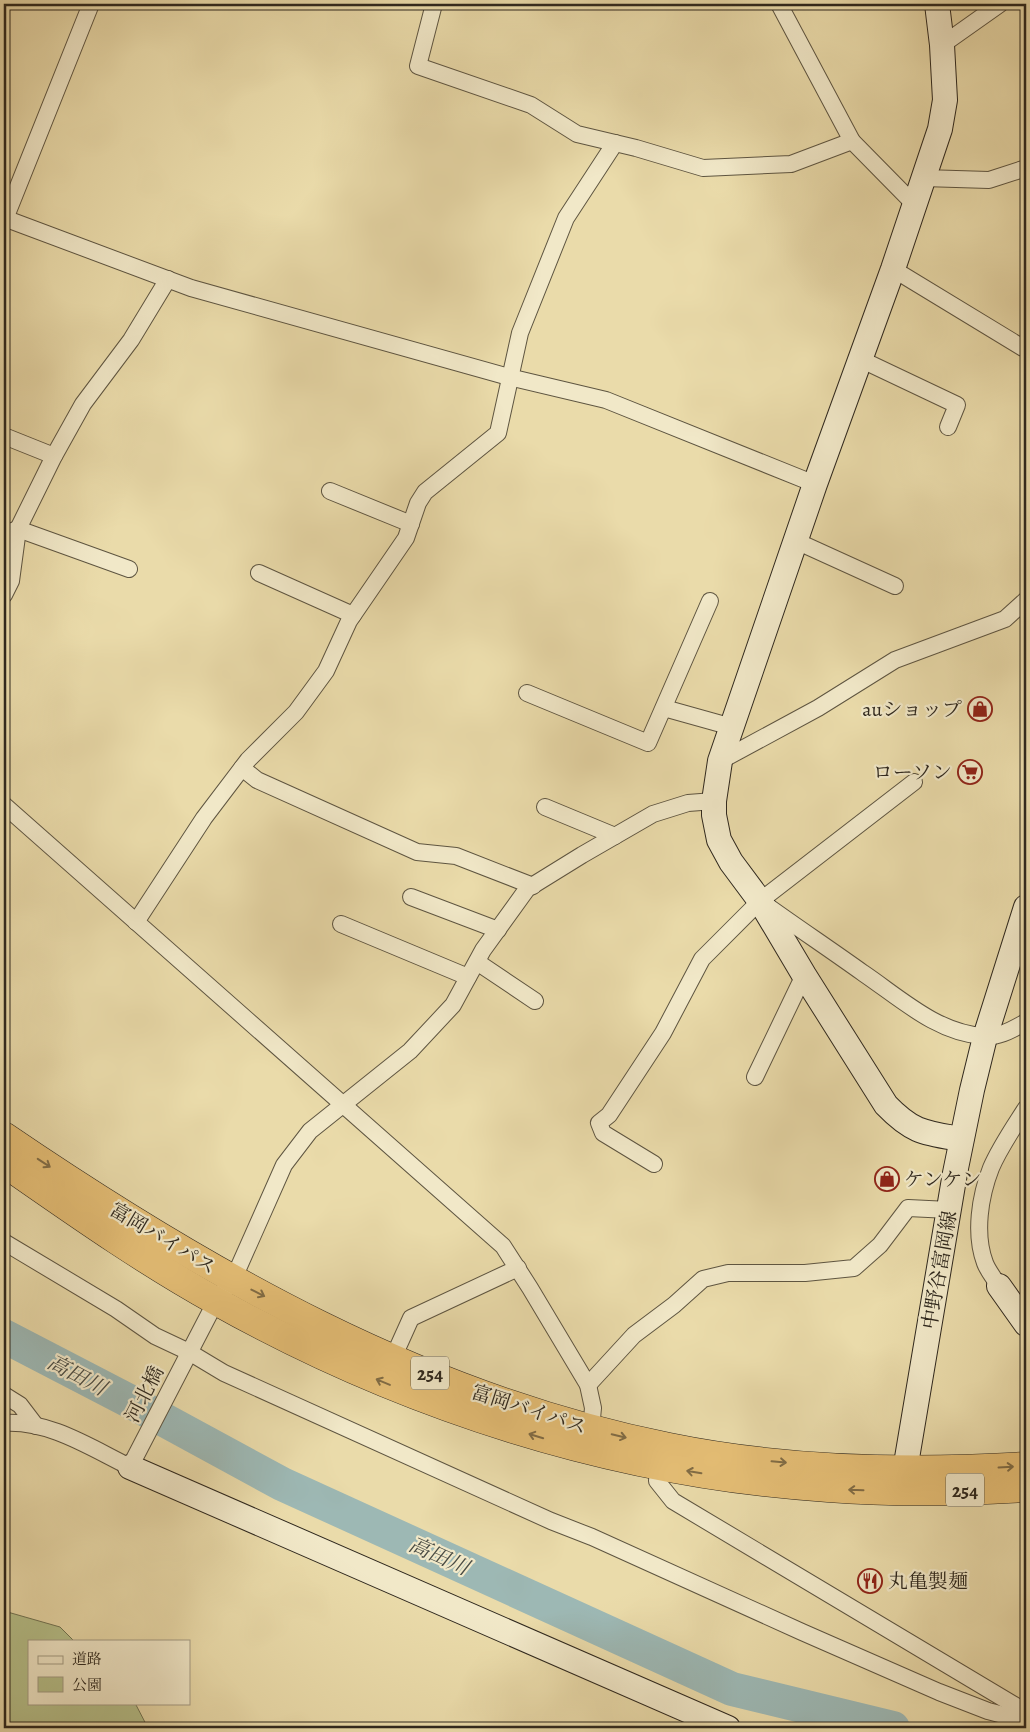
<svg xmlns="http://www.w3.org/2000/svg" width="1030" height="1732" viewBox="0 0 1030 1732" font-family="Alegreya,'Noto Serif JP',serif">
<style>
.green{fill:#b6c08a;stroke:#727454}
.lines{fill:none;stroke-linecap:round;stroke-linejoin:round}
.river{stroke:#9db8b4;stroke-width:34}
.street-casing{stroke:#5e5541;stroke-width:18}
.secondary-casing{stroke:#2f281e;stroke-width:26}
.highway-casing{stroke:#2f281e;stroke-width:29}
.street{stroke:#f1e8c8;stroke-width:16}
.secondary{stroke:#f1e8c8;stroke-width:24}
.highway{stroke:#e5be75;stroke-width:28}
.oneway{stroke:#816c45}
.labels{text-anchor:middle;stroke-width:4.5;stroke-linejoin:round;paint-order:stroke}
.shield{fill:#f1e8c8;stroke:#696251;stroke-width:1}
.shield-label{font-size:19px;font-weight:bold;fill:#2f281e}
.poi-label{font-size:20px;fill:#2f281e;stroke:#f1e8c8;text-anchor:end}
.street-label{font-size:20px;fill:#2f281e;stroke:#f1e8c8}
.water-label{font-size:21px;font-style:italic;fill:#4a4c44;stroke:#f1e8c8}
</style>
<rect width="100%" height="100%" fill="#eadbaa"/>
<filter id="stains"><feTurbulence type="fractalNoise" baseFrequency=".004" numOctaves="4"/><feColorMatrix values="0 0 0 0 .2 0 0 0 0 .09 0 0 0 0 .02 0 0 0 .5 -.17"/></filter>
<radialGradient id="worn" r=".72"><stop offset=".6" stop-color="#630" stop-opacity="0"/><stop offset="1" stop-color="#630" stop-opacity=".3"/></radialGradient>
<!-- green -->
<path class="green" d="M4,1611L60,1627L74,1641H29V1703H135L148,1728H4Z"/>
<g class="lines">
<!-- river -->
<path class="river" d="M4,1336L133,1403L282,1484L732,1689L893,1728"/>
<defs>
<g id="street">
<path d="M434,4L418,66L531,105L577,134L636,148L703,168L791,164L852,141"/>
<path d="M779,4L852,141L914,204"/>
<path d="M942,45L1000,4"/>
<path d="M923,178L989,180L1026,168"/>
<path d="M4,218L191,288L509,377L606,400L815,484"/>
<path d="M5,219L91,4"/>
<path d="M893,269L1023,348H1026"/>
<path d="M860,359L957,405L948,427"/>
<path d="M4,436L54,456"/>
<path d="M330,491L411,524"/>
<path d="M4,534L18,529L129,569"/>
<path d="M796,541L895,586"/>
<path d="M259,573L353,615"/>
<path d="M4,595L11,581L18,529L54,456L83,404L131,340L168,279"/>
<path d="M527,693L648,743L710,601"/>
<path d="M664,708L732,727"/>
<path d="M720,761L818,708L895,660L1005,619L1026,600"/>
<path d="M242,768L257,780L417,852L456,856L533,886"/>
<path d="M4,805L503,1246L530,1288L588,1385L593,1408L591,1429"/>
<path d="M545,807L615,836"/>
<path d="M411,897L498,930"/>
<path d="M766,905C798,928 831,950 863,973C900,998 937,1033 983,1036C999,1038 1013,1029 1026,1022"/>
<path d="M136,922L204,818L248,760L296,712L326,671L349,621L406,538L418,503L425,492L498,433L520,333L566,218L615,143"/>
<path d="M341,924L468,977"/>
<path d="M477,962L535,1001"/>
<path d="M755,1077L804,975"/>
<path d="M654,1164L603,1133L599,1123L609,1115L663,1033L702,959L760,901L914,782"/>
<path d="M4,1242L116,1309L155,1336L189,1352L224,1373L551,1521L592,1537L802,1632L939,1692L988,1711L1026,1721"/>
<path d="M999,1286C994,1278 988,1271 985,1263C974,1234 980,1196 991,1168C1000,1147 1014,1127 1026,1108"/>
<path d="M393,1358L411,1318L518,1268"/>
<path d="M588,1385L634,1335L674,1305L703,1279L728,1273H805L854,1268L880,1245L908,1208L949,1210"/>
<path d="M4,1395L20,1405L36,1426"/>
<path d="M4,1423C49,1420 91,1448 130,1467L216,1301L233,1280L284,1165L310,1131L410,1051L453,1005L483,950L527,889L582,855L653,814L688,803L714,801"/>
<path d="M658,1466L657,1481L673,1501L1026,1712"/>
</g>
<g id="secondary">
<path d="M937,4L942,45L945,100L940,129L893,269L815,484L720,761L714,801V815L719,840L731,862L760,901L804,975L886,1105C913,1133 925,1133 961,1139"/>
<path d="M999,1286L1026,1324"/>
<path d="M130,1467L728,1728"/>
<path d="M905,1487V1470L955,1173L972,1090L985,1037L1026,907"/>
</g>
<g id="highway">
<path d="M4,1136C208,1275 424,1398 669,1447C786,1471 908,1473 1026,1466"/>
<path d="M4,1163C73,1211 142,1260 216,1301C403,1406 613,1474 828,1488C894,1493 960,1492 1026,1488"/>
</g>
</defs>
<!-- street casing -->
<use href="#street" class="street-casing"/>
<!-- secondary casing -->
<use href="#secondary" class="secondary-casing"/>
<!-- highway casing -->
<use href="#highway" class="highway-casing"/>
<!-- street -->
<use href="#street" class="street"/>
<!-- secondary -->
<use href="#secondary" class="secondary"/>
<!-- highway -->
<use href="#highway" class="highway"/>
</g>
<!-- one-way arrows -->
<defs><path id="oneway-shaft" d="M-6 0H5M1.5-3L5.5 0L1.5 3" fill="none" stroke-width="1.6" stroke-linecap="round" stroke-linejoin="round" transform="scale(1.25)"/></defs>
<g class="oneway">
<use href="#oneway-shaft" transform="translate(44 1163) rotate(33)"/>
<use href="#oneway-shaft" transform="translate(258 1293) rotate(27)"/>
<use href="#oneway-shaft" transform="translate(383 1382) rotate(-157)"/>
<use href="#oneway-shaft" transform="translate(536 1436) rotate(-163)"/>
<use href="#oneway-shaft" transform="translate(619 1436) rotate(13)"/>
<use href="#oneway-shaft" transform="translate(779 1462) rotate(5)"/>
<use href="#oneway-shaft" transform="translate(1006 1467) rotate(-3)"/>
<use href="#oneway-shaft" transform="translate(694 1472) rotate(-171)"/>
<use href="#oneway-shaft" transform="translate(856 1490) rotate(-178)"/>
</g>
<!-- icons -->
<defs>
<symbol id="shop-ring" viewBox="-11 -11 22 22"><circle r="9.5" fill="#f1e8c8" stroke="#8f2418" stroke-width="1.5"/><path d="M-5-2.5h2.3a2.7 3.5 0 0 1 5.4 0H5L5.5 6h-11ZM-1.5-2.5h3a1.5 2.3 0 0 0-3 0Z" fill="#8f2418"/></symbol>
<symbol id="supermarket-ring" viewBox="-11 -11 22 22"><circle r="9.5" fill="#f1e8c8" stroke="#8f2418" stroke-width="1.5"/><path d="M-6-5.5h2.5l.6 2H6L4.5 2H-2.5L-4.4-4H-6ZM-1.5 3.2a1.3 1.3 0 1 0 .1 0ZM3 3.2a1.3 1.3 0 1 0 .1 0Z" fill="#8f2418"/></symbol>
<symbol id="restaurant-ring" viewBox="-11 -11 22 22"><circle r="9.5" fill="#f1e8c8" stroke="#8f2418" stroke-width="1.5"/><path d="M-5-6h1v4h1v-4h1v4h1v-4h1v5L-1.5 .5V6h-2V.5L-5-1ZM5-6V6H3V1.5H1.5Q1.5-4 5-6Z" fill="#8f2418"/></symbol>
</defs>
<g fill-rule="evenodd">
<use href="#shop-ring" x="966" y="695" width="28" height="28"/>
<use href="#supermarket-ring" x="956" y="758" width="28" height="28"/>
<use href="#shop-ring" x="873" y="1165" width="28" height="28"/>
<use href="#restaurant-ring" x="856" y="1567" width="28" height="28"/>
</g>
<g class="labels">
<!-- shield labels -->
<g class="shield">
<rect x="411" y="1356.5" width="38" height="33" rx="4"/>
<rect x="946" y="1473.5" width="38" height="33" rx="4"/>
</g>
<g class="shield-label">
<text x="430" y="1380">254</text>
<text x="965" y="1497">254</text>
</g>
<!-- poi labels -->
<g class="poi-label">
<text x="962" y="716">auショップ</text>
<text x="952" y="779">ローソン</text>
<text x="904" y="1186" text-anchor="start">ケンケン</text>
<text x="888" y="1588" text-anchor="start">丸亀製麺</text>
</g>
<!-- street labels -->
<g class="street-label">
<text transform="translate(163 1238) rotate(31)" y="7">富岡バイパス</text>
<text transform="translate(939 1270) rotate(-80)" y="7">中野谷富岡線</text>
<text transform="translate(144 1394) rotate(-63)" y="7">河北橋</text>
<text transform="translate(529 1409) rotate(18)" y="7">富岡バイパス</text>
</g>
<!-- water labels -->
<g class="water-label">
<text transform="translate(77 1375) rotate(28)" y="7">高田川</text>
<text transform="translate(439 1556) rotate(24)" y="7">高田川</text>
</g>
</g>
<!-- margin -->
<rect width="1030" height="1732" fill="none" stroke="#eadbaa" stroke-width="20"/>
<rect x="5" y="5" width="1020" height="1722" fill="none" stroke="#2f281e" stroke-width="2.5"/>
<rect x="10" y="10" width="1010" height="1712" fill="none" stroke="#2f281e"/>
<!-- legend -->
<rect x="28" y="1640" width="162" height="65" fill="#f1e8c8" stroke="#a39b84"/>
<rect x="38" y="1656" width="25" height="8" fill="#f1e8c8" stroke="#a39b84"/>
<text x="72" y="1664" font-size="15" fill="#2f281e">道路</text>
<rect x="38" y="1677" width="25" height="15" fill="#b6c08a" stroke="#a39b84"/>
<text x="72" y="1690" font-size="15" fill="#2f281e">公園</text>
<rect width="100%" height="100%" filter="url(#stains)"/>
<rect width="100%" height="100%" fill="url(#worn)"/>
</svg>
